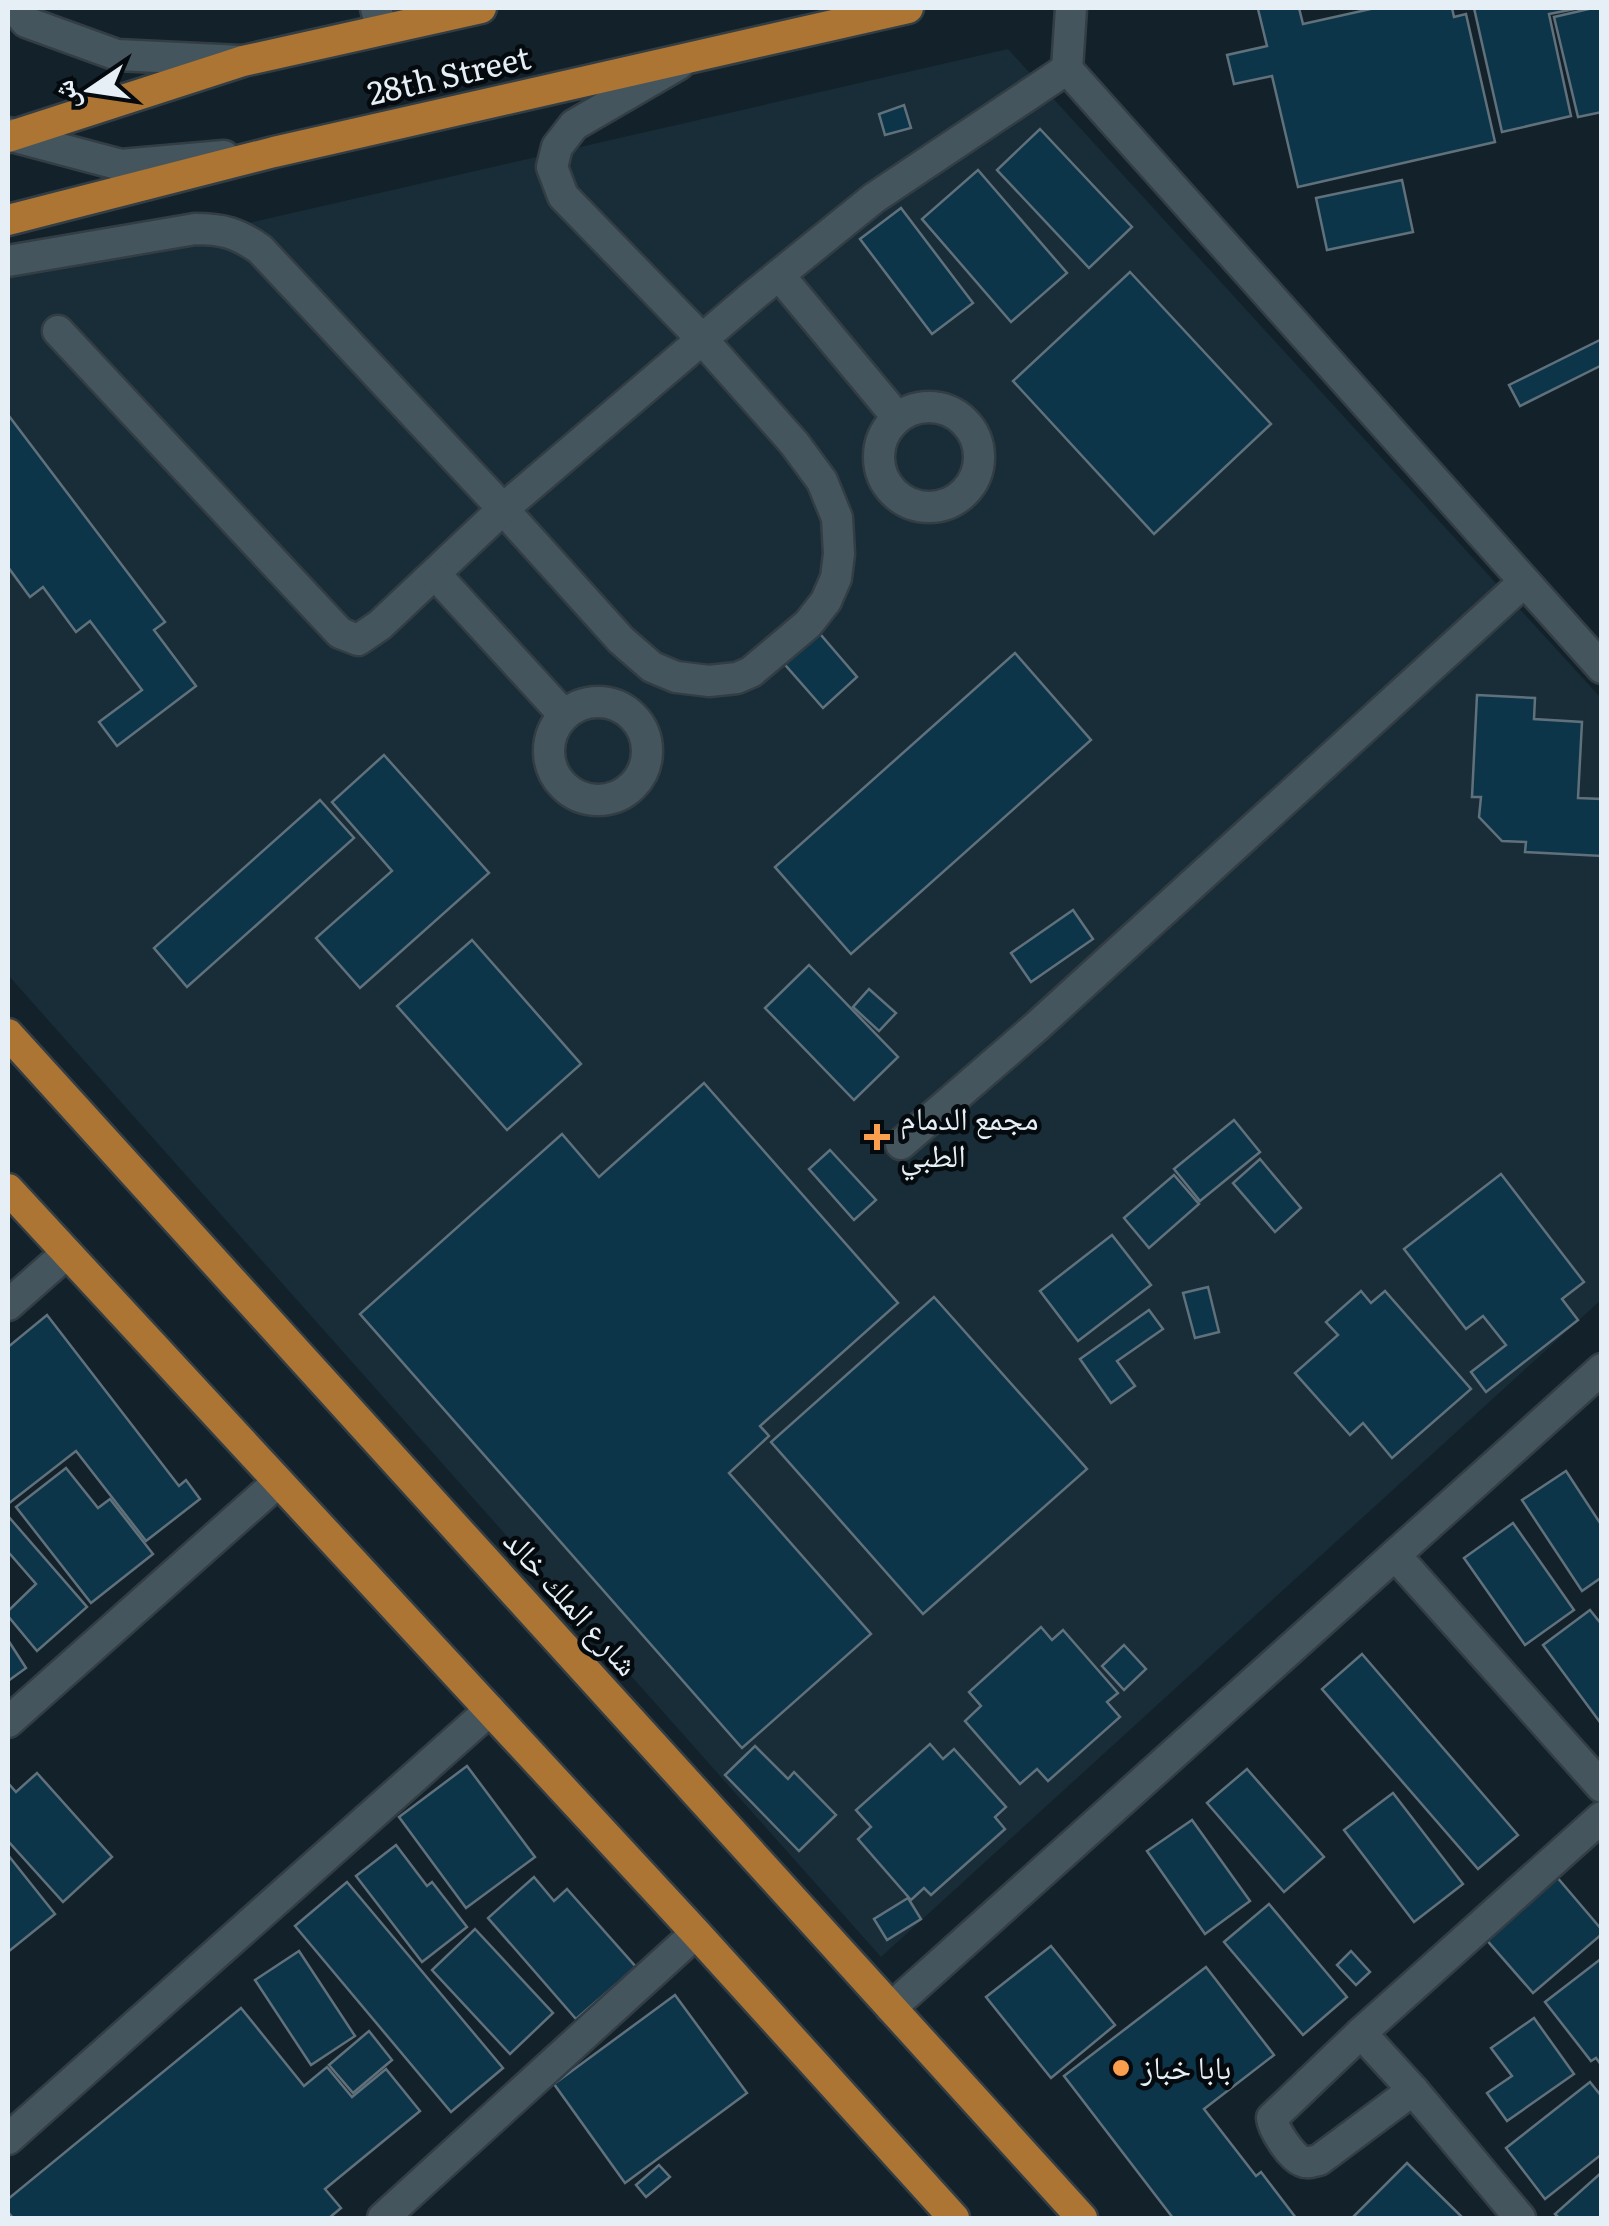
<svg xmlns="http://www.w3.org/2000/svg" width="1609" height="2226" viewBox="0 0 1609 2226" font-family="Literata,'Noto Naskh Arabic',serif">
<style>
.built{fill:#182d38}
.building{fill:#0c354a;stroke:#61717b;stroke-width:2.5}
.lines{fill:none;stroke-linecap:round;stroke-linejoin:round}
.minor-casing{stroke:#333d44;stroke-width:35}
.major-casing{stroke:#333d44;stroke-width:35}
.minor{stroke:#45555e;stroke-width:30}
.major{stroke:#ac7534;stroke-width:30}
.poi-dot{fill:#fa9f4e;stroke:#050a0e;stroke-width:4}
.labels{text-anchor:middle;stroke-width:9;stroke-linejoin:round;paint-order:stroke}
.street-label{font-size:32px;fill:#e6eff5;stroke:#050a0e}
.poi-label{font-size:32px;fill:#e6eff5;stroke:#050a0e;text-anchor:start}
</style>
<rect width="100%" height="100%" fill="#13212a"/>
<!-- built -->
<path class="built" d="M1008,49L1601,698V1300L881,1957L8,975V278Z"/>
<!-- building -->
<g class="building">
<path d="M1266,8H1299L1303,24L1375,8H1452L1454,17L1466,14L1495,142L1298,187L1272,76L1234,84L1227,55L1267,46L1258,9Z"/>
<path d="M1474,8H1580L1549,14L1571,116L1502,132Z"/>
<path d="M1593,8H1602V112L1578,117L1554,17Z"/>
<path d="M904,105L911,128L885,135L879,114Z"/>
<path d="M1040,129L1132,227L1089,268L997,170Z"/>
<path d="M978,170L1067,273L1011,322L922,219Z"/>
<path d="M1402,180L1413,232L1327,250L1316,198Z"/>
<path d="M901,208L973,303L932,334L860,239Z"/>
<path d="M1130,272L1271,424L1154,534L1013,381Z"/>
<path d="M1602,339V365L1520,406L1509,385Z"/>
<path d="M9,416L165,622L154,630L196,686L117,746L99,722L142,690L90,621L76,632L43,587L30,597L8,567V417Z"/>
<path d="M815,628L857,677L823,708L780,659Z"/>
<path d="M1015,653L1091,740L851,954L775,867Z"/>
<path d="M1477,695L1535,698L1534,719L1582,722L1578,798L1602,799V856L1525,852L1526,842L1502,841L1479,817L1481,797H1472Z"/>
<path d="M384,755L489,873L360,988L316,938L392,871L332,802Z"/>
<path d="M320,800L354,838L187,987L154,948Z"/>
<path d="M1073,910L1093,939L1031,982L1011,953Z"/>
<path d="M472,940L581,1064L507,1130L397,1006Z"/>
<path d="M809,965L898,1057L854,1100L765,1008Z"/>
<path d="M869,989L896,1013L879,1031L853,1007Z"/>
<path d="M704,1083L898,1303L760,1426L769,1436L729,1473L871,1634L742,1748L360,1314L562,1134L599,1177Z"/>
<path d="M1234,1120L1260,1152L1200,1201L1174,1169Z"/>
<path d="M830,1150L876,1200L854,1220L809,1169Z"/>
<path d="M1260,1159L1301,1208L1275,1232L1233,1183Z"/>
<path d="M1501,1174L1584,1282L1562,1299L1578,1320L1486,1392L1471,1372L1506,1345L1483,1316L1466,1329L1404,1249Z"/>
<path d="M1174,1175L1199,1204L1149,1248L1124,1218Z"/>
<path d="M1112,1235L1151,1285L1078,1341L1040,1291Z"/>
<path d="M1208,1287L1219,1332L1195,1338L1183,1293Z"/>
<path d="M1361,1291L1371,1303L1385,1291L1471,1389L1392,1458L1363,1423L1350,1435L1295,1373L1338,1335L1326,1322Z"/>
<path d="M934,1297L1087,1469L923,1614L771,1442Z"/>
<path d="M1149,1310L1163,1329L1117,1361L1135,1386L1111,1403L1080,1359Z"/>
<path d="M47,1315L179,1486L186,1480L200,1499L146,1541L76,1451L8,1504V1347Z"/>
<path d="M66,1468L98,1508L110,1499L153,1554L91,1603L16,1507Z"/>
<path d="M1566,1471L1602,1526V1577L1582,1591L1522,1500Z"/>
<path d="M8,1516L87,1607L37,1651L8,1616V1611L36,1584L10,1554L8,1555Z"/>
<path d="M1513,1523L1574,1610L1525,1645L1464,1558Z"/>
<path d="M1590,1610L1602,1625V1725L1543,1645Z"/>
<path d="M1041,1627L1052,1640L1063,1630L1118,1693L1107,1702L1120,1717L1048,1781L1037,1769L1020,1784L965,1721L981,1706L969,1692Z"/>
<path d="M8,1640L26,1668L8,1681Z"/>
<path d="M1124,1645L1146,1669L1124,1690L1102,1666Z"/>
<path d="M1362,1654L1518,1835L1478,1869L1322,1689Z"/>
<path d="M930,1744L943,1759L954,1749L1006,1807L995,1817L1005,1829L931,1895L924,1888L911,1900L858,1839L871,1827L856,1810Z"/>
<path d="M755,1746L788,1779L794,1772L836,1815L799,1851L725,1775Z"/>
<path d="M467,1766L535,1857L466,1908L399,1817Z"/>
<path d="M1247,1769L1324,1857L1284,1892L1207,1803Z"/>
<path d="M37,1773L112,1857L63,1902L8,1841V1783L16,1792Z"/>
<path d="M1393,1793L1463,1884L1414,1922L1344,1830Z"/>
<path d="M1192,1820L1250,1901L1205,1934L1147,1851Z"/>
<path d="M396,1845L427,1886L432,1882L467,1927L422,1962L356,1876Z"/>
<path d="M8,1855L55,1914L8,1952Z"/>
<path d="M1556,1876L1602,1930V1934L1533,1993L1485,1938Z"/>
<path d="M534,1877L554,1901L567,1889L636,1967L576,2019L488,1918Z"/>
<path d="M347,1882L503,2068L451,2112L295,1926Z"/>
<path d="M908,1898L921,1919L887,1940L874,1919Z"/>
<path d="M1269,1904L1347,1997L1303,2035L1224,1942Z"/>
<path d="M475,1929L553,2013L510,2054L432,1970Z"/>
<path d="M1051,1946L1115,2025L1051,2078L986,1997Z"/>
<path d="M299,1951L355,2036L311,2065L255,1980Z"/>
<path d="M1351,1951L1370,1972L1356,1985L1337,1965Z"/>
<path d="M1602,1958V2066L1596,2058L1591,2061L1545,2002Z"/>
<path d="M1206,1967L1274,2055L1204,2109L1256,2176L1261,2172L1296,2218H1173L1064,2076Z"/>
<path d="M675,1995L747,2093L625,2183L554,2084Z"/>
<path d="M241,2008L304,2086L327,2067L352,2097L386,2069L420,2111L325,2189L341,2208L329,2218H13L8,2212V2199Z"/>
<path d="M1534,2018L1574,2074L1507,2121L1487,2093L1512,2076L1491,2048Z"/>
<path d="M369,2031L392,2060L353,2093L329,2065Z"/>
<path d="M1590,2082L1602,2097V2154L1545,2199L1506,2148Z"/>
<path d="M1407,2163L1463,2218H1352Z"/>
<path d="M659,2165L670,2177L646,2197L636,2185Z"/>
<path d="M1602,2172V2218H1559L1555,2214Z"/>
</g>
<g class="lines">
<defs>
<g id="minor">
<path d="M15,8L26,22L117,55L240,61"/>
<path d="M376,8L381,29"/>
<path d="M1071,8L1067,69L1602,668"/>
<path d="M8,133L12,136L121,165L224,156"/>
<path d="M8,261L195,229C223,229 237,233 260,249L503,509L621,640L652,667L676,677L709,681L737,678L751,672L808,624L826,601L836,578L839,554L837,518L822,481L794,443L701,338L563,196L552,167L557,147L574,125L679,64"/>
<path d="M779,275L897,417"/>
<path d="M58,331L340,633L358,640L380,625L503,509L754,295L874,198L1067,69"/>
<circle cx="929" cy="457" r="50"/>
<path d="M435,574L564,715"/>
<circle cx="598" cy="751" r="49"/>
<path d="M901,1144L1036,1027L1524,582"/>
<path d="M8,1305L67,1253"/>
<path d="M1395,1555L1602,1787"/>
<path d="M8,1722L278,1482"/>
<path d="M891,2008L1602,1369"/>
<path d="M1361,2033L1272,2118C1273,2129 1291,2157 1302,2161C1308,2164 1313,2161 1319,2160L1413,2090"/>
<path d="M8,2139L490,1710"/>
<path d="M383,2218L696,1933"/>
<path d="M1520,2218L1413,2090L1361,2033L1602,1817"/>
</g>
<g id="major">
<path d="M8,137L243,61L481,8"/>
<path d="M8,220L274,152L908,8"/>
<path d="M8,1034L1082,2218"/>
<path d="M8,1189L696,1933L954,2218"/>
</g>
</defs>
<!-- minor casing -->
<use href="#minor" class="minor-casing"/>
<!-- major casing -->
<use href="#major" class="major-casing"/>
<!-- minor -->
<use href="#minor" class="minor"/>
<!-- major -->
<use href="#major" class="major"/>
</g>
<!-- markers -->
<g class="poi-dot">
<path d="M872 1122h10v10h10v10h-10v10h-10v-10h-10v-10h10z"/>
<circle cx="1121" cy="2068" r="10"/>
</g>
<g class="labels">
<!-- street labels -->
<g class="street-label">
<text transform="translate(449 76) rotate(-13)" y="11">28th Street</text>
<text transform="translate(571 1603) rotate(48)" y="11">شارع الملك خالد</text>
</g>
<!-- poi labels -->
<g class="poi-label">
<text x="900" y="1130">مجمع الدمام<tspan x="900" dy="37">الطبي</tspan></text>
<text x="1141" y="2079">بابا خباز</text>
</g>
</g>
<!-- border -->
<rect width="1609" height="2226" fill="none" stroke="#e6eff5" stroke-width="20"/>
<!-- north arrow -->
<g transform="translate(90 90) rotate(257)" stroke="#050a0e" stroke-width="8" paint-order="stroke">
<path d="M0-8L18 38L0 25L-18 38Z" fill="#e6eff5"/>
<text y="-15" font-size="28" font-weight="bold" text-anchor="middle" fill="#e6eff5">ش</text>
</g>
</svg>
